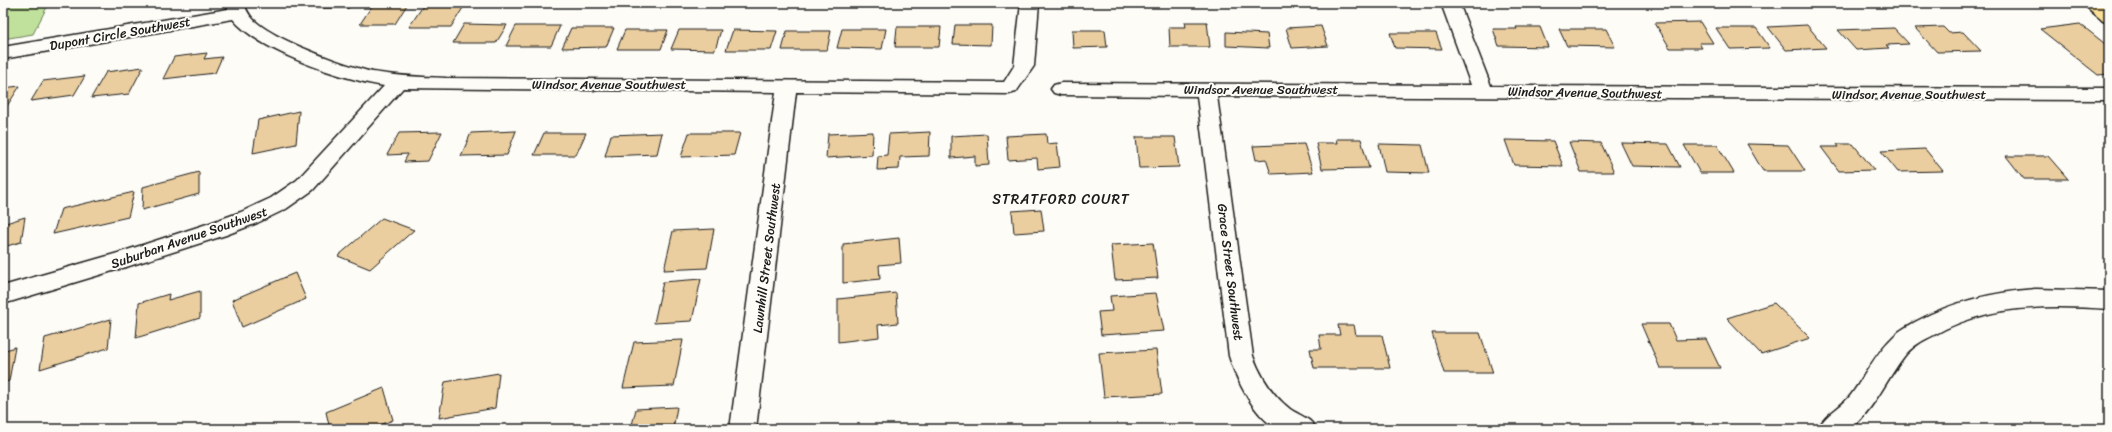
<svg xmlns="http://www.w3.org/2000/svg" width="2112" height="432" viewBox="0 0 2112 432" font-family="Sriracha,sans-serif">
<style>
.green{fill:#bfe19b;stroke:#6e7e5c}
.building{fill:#ebce9f;stroke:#1c1c1c}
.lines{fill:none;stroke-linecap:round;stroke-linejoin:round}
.minor-casing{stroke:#1c1c1c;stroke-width:3}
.major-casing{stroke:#1c1c1c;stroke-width:3}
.minor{fill:#fdfcf7;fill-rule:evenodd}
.major{fill:#fbdf96;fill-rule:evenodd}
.labels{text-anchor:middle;stroke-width:4;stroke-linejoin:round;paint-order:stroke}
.street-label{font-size:13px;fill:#1c1c1c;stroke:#fdfcf7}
.neighbourhood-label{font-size:14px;letter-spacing:1px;fill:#1c1c1c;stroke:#fdfcf7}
</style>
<rect width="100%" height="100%" fill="#fdfcf7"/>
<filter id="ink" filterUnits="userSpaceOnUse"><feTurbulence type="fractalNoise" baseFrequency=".025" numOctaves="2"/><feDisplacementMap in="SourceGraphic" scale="8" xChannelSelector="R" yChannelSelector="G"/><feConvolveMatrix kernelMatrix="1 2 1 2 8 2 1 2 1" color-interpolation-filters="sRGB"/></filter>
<g filter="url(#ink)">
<!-- green -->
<path class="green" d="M3,3H49L33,34L3,39Z"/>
<!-- building -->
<g class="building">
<path d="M101,3H125L99,7Z"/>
<path d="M320,3H353L349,8H316Z"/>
<path d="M374,3H408L395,24H360Z"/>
<path d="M425,3H466L451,27H409Z"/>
<path d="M1185,22H1207L1210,47H1170L1169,27H1186Z"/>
<path d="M1700,22L1713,43H1699L1702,48H1670L1655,23Z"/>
<path d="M464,24L507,25L496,43H453Z"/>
<path d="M2080,24L2109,47V74L2098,75L2040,29Z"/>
<path d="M955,25H992L991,45L953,44Z"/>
<path d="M1807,25L1826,48L1786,50L1768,27Z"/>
<path d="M516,26H560L551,46H506Z"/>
<path d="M1321,26L1328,46L1292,48L1286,28Z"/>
<path d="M897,27H941L939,47H895Z"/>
<path d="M1516,27H1540L1548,47L1499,46L1493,29H1517Z"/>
<path d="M1943,27L1949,33L1963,32L1981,51L1937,52L1915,28Z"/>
<path d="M571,28H614L606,47L562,48Z"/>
<path d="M1716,28H1756L1770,48L1730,49Z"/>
<path d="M1894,28L1909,44L1886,45L1889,48L1856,50L1838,30Z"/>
<path d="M842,29H886L882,49L837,48Z"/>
<path d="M1559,29H1606L1615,47L1567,46Z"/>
<path d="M625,30H668L661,49H617Z"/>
<path d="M679,30H721L715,50L671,49Z"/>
<path d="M733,30L777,31L771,50H726Z"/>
<path d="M1072,30H1105L1107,47L1073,48Z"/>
<path d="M787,31H831L827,50H782Z"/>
<path d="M1226,32L1267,34L1269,48L1226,46Z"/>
<path d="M1390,33H1436L1442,49L1395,48Z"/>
<path d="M207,53L204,59L222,57L215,73L163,79L174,57Z"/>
<path d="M143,67L129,94L91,98L106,72Z"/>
<path d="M85,76L74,95L31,101L43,81Z"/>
<path d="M20,86L5,109L3,110V88Z"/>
<path d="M299,111L296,144L253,153L258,120Z"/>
<path d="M516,131L507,155L461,156L471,133Z"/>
<path d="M442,132L428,161L404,162L408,154L387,155L399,133Z"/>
<path d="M873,132L872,155L826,158L828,134Z"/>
<path d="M930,132L929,156L900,157L899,169L877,170L878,156L887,155L889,134Z"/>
<path d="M544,133H586L576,155H534Z"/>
<path d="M662,133L657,154L605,156L611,135Z"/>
<path d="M689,133H740L734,155L681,157Z"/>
<path d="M987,134L989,165L975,166V156L951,158V136Z"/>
<path d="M1046,134L1047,144L1057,143L1060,167L1038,169L1037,158L1008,160L1006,136Z"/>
<path d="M1136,137H1175L1179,167L1139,168Z"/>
<path d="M1336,139H1361L1369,168L1322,169L1316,143H1337Z"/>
<path d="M1505,140L1553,141L1563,166L1514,165Z"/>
<path d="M1569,142L1601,143L1614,172H1581Z"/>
<path d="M1621,143L1668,144L1680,167L1632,166Z"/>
<path d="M1304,144L1313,172L1271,174L1266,159L1256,160L1253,146Z"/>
<path d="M1379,144L1422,145L1429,173L1385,172Z"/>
<path d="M1747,144L1788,145L1805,171H1763Z"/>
<path d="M1837,144H1853L1874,170L1839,171L1821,147H1839Z"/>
<path d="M1684,145H1717L1734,173H1700Z"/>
<path d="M1925,149L1943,171L1898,172L1881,151Z"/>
<path d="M2006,156H2048L2068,179H2024Z"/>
<path d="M199,172V194L142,210L143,187Z"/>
<path d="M134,192L128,217L53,234L61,209Z"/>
<path d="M1041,209L1044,231L1014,233L1012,211Z"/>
<path d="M25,217L21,242L3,247V224Z"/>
<path d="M382,218L414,230L370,269L338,256Z"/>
<path d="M714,229L707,268L664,270L673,231Z"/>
<path d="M899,238L901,263L879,265L880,279L843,283V244Z"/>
<path d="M1153,243L1158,278L1115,280L1111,245Z"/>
<path d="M295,273L306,299L242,327L232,300Z"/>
<path d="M701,279L692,321L654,323L663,282Z"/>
<path d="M200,291V318L136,338L139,303L169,294L168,300Z"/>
<path d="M896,293L898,323L878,325L879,337L838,342V299Z"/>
<path d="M1156,293L1164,331L1101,335L1098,312L1112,311L1110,296Z"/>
<path d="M1774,303L1810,338L1761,354L1727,318Z"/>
<path d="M111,319L108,348L40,369L45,338Z"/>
<path d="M1641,324H1669L1676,340L1706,339L1720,368H1660Z"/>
<path d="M1338,325H1354L1356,335H1382L1390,368H1314L1310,349H1321L1319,335H1340Z"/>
<path d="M1432,333H1480L1493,373H1444Z"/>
<path d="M683,340L674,386L623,388L634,342Z"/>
<path d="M15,347L9,381L3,383V351Z"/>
<path d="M1156,350L1162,394L1104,397L1099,353Z"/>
<path d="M499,373L495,408L439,418L445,382Z"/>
<path d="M384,388L393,420L370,429H330L326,412Z"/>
<path d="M677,407L673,429H631L636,409Z"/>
</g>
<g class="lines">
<defs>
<g id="minor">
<path d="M226,3H244C246,9 248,14 253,19C272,39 345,66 373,72C397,76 421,77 446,78L1004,82L1014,66L1021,3H1039L1034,66L1016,92L1009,94L796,92L756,429H730L776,92L403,88L313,190L286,209L257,223L226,235L126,267L3,304V286L118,253L210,223L241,212L271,198L297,180L384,86C342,79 260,52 233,19L3,59V47L228,9Z"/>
<path d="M1441,3H1459L1491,86L2109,88V100L1217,96L1253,356C1261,377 1272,395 1290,409C1300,416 1311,418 1316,429C1307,429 1286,432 1279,429C1255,419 1236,379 1229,356L1197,96L1061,95L1054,93L1051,89L1054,85L1061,83L1471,85Z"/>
<path d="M2036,289L2109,291V309C2049,305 1988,304 1934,335C1924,340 1914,345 1906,354C1886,379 1875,409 1850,429H1818C1825,414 1841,408 1851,395C1865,376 1875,354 1892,338C1899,330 1908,326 1917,321C1954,301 1994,292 2036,289Z"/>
</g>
<path id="major" d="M2082,3H2102L2109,8V23L2103,21Z"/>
</defs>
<!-- minor casing -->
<use href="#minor" class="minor-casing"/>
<!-- major casing -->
<use href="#major" class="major-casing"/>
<!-- minor -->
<use href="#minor" class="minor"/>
<!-- major -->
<use href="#major" class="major"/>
</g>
</g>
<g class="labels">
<!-- street labels -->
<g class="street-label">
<text transform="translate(120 33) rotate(-10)" y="5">Dupont Circle Southwest</text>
<text x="609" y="89">Windsor Avenue Southwest</text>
<text x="1261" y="94">Windsor Avenue Southwest</text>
<text transform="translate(1585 92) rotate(1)" y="5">Windsor Avenue Southwest</text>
<text x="1909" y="99">Windsor Avenue Southwest</text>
<text transform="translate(189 237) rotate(-19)" y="5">Suburban Avenue Southwest</text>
<text transform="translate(766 258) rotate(-83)" y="5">Lawnhill Street Southwest</text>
<text transform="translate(1231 272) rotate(83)" y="5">Grace Street Southwest</text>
</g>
<!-- neighbourhood labels -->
<g class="neighbourhood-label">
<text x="1061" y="204">STRATFORD COURT</text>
</g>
</g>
<!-- margin -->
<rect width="2112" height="432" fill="none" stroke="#fdfcf7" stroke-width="16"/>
<rect x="8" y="8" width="2096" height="416" fill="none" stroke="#1c1c1c" stroke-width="1.5" filter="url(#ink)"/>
</svg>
